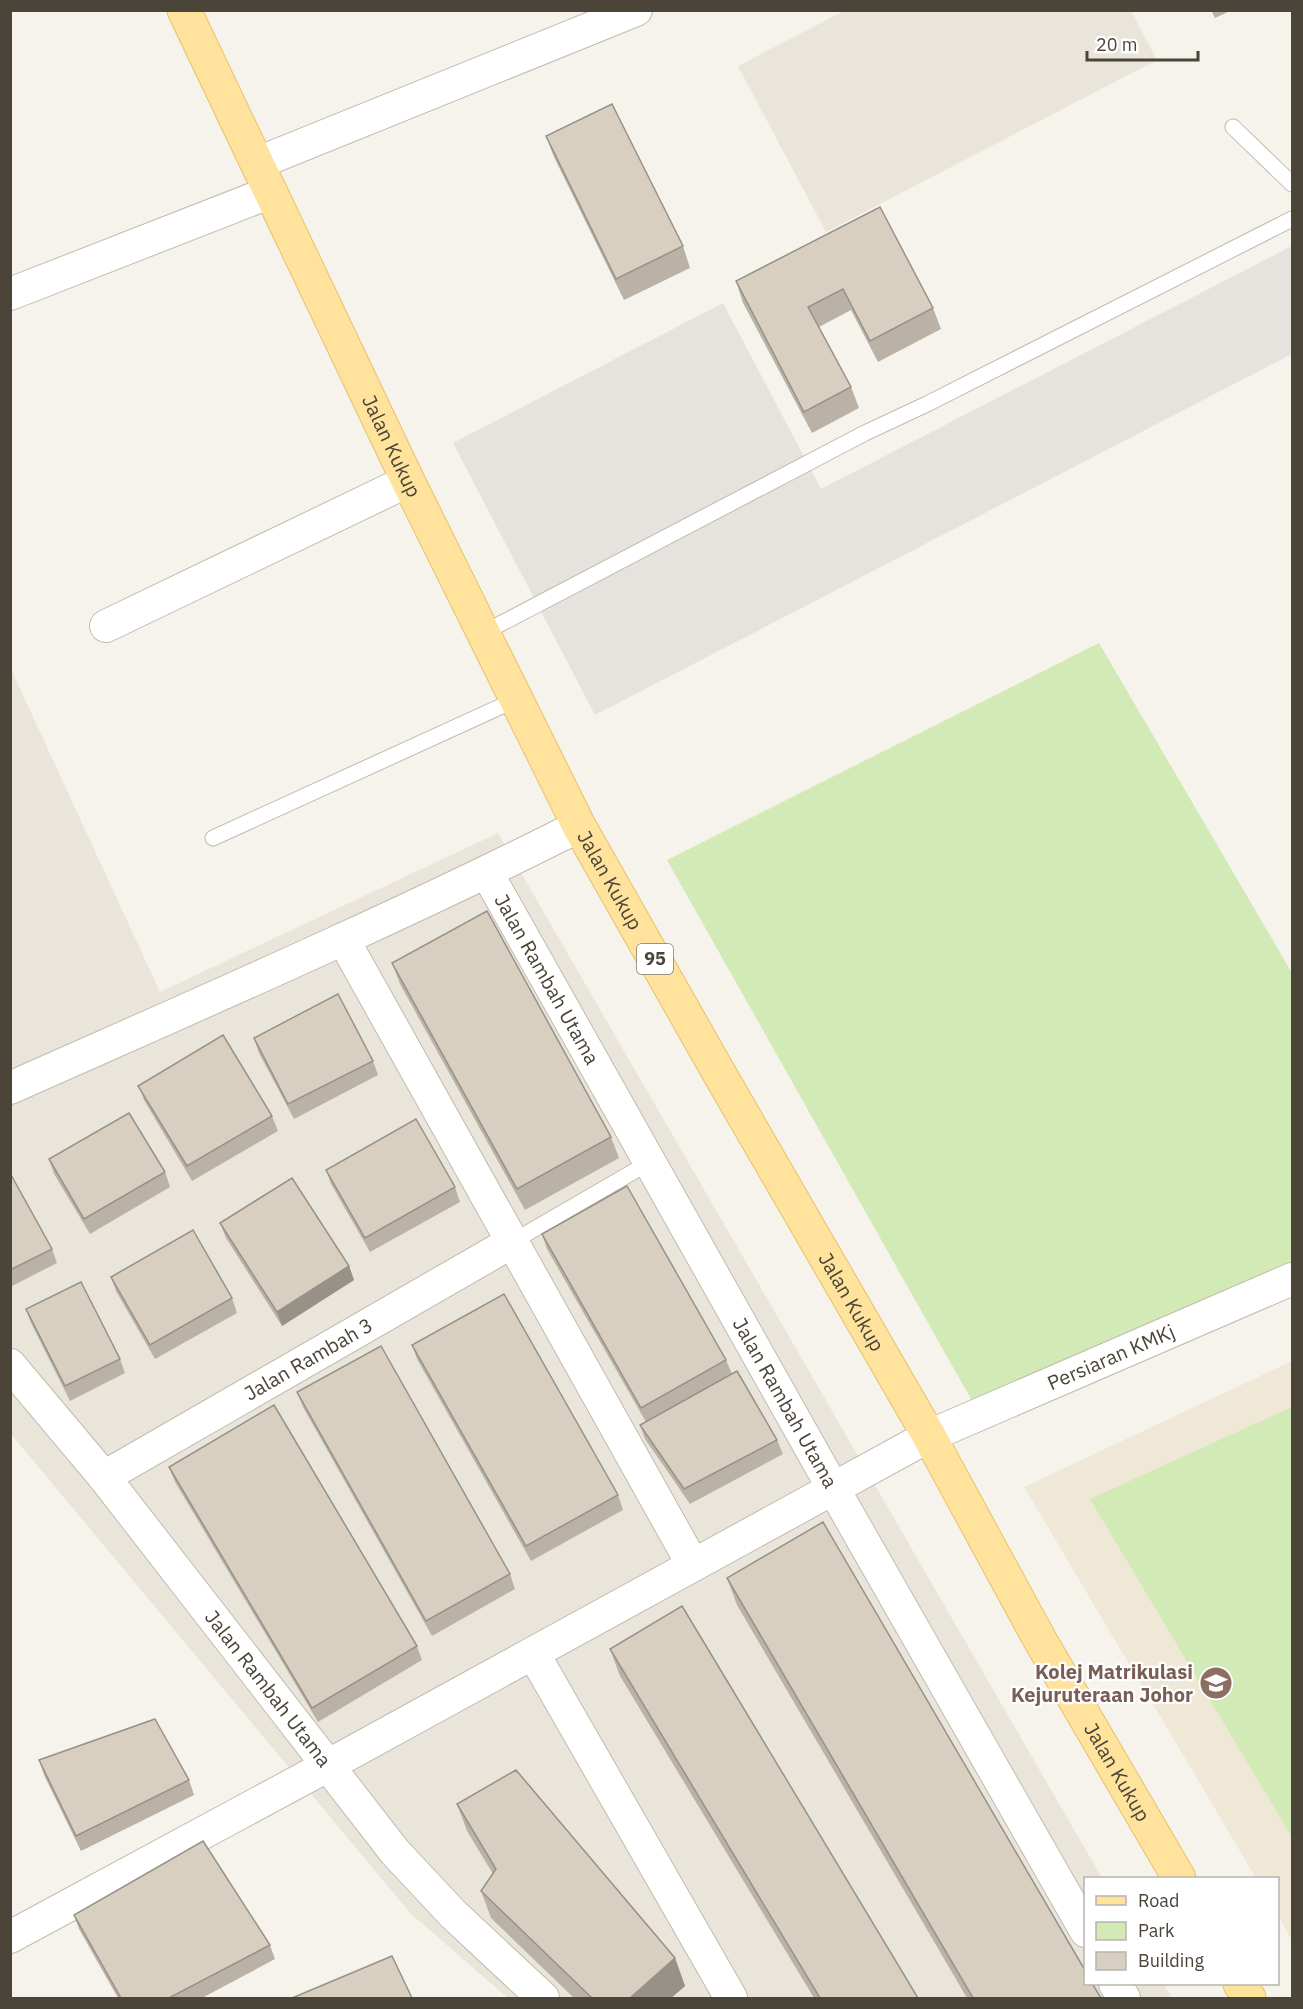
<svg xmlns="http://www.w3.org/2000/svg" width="1303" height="2009" viewBox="0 0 1303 2009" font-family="'IBM Plex Sans',sans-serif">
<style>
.residential{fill:#eae5da}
.industrial{fill:#e6e2dd}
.education{fill:#efe8d6}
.green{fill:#d2eab5}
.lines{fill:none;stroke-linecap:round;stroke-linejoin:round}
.lane-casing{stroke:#c2bbae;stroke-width:17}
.street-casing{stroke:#c2bbae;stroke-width:34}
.primary-casing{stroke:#e6c16a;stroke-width:35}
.lane{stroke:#fff;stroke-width:15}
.street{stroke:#fff;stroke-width:32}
.primary{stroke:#ffe39c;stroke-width:33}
.wall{fill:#bab2a6}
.shaded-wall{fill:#979187}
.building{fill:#d8cfc1;stroke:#979187;stroke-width:1.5}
.labels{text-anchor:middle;stroke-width:4.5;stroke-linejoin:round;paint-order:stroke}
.shield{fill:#fff;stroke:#817c74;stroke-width:1.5}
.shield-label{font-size:18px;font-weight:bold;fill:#4b4439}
.street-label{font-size:20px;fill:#4b4439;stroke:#fff}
.education-label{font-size:20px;font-weight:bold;fill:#785e54;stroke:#fff;text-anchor:end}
</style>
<rect width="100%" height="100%" fill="#f6f3ec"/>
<!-- residential -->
<g class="residential">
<path d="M844,11H1131L1157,60L826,232L738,66Z"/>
<path d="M10,667L160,992L498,833L1102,1878H1086V1984H1163L1172,1998H508L411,1914L11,1434Z"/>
</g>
<!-- industrial -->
<path class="industrial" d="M1292,246V354L595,715L453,443L723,303L821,489Z"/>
<!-- education -->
<path class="education" d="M1292,1361V1941L1278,1915V1878H1256L1024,1487Z"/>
<!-- green -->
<g class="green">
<path d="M1099,643L1292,973V1273L976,1408L667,860Z"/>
<path d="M1292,1407V1837L1090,1499Z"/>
</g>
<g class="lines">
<defs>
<g id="lane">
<path d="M1233,127L1292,184"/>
<path d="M483,633L865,433L927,404L1292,219"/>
<path d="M213,838L515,700"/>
<path d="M512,1242L650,1162"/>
</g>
<g id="street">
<path d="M258,163L636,10"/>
<path d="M10,294L271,192"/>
<path d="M106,626L408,481"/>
<path id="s1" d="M487,873L833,1488L1086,1931"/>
<path d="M343,939L693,1565"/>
<path d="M10,1088C201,1003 393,920 579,826"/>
<path id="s2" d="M10,1365L104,1477L395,1852L453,1914L543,1998"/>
<path id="s3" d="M104,1477L512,1242"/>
<path d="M533,1653L731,1998"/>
<path id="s4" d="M10,1937L327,1766L929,1436L1292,1279"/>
<path d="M1115,1984L1124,1998"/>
</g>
<g id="primary">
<path id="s5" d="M184,10L408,481L579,826L719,1073L929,1436L1040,1640L1179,1878"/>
<path d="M1240,1984L1249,1998"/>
</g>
</defs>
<!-- lane casing -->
<use href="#lane" class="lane-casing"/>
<!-- street casing -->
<use href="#street" class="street-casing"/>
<!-- primary casing -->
<use href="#primary" class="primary-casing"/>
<!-- lane -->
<use href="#lane" class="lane"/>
<!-- street -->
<use href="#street" class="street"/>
<!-- primary -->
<use href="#primary" class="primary"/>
</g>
<!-- wall -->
<g class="wall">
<path d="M1211,10H1232L1215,18Z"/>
<path d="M546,136L683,246L690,268L624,300L554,157Z"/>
<path d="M880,207L933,308L941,329L878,362L851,310L819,327L851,387L859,408L812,433L743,303L736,281Z"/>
<path d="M392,963L611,1137L619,1158L525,1210L400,984Z"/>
<path d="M254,1038L373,1061L378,1075L294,1119L259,1053Z"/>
<path d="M139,1086L272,1116L278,1131L192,1181L144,1100Z"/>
<path d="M49,1159L165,1172L170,1187L90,1234L54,1174Z"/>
<path d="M326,1170L455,1187L460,1202L370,1252L331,1184Z"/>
<path d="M10,1173L52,1249L57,1263L10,1287Z"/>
<path d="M220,1223L349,1266L354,1280L282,1326L226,1238Z"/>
<path d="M542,1234L726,1360L732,1374L777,1440L783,1454L690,1504L645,1439L640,1425L646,1422L547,1249Z"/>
<path d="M111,1277L232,1298L237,1313L155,1359L116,1291Z"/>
<path d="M26,1309L120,1359L125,1373L70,1401L31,1323Z"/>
<path d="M412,1345L618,1495L623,1510L531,1561L417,1359Z"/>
<path d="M297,1392L510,1574L515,1589L432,1636L303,1407Z"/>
<path d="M169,1467L417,1646L422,1660L318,1722L175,1482Z"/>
<path d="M727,1578L1101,1998H967L737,1605Z"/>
<path d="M610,1649L918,1998H814L620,1676Z"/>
<path d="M39,1760L189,1780L194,1795L81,1851L44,1775Z"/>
<path d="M457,1804L675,1958L685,1986L671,1998H574L491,1918L481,1891L493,1874L467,1831Z"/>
<path d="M74,1915L270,1945L275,1959L202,1998H118L79,1929Z"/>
</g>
<!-- shaded-wall -->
<g class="shaded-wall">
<path d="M349,1266L354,1280L282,1326L277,1312Z"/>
<path d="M675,1958L685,1986L671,1998H630Z"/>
</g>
<!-- building -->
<g class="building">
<path d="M612,104L683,246L616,279L546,136Z"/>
<path d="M880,207L933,308L870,341L843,289L808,307L851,387L804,412L736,281Z"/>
<path d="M487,911L611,1137L517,1189L392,963Z"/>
<path d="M338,994L373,1061L288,1104L254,1038Z"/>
<path d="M223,1035L272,1116L187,1166L138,1086Z"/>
<path d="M129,1113L165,1172L84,1219L49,1159Z"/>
<path d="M416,1119L455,1187L365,1238L326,1170Z"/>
<path d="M10,1173L52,1249L10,1270Z"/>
<path d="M292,1178L349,1266L277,1312L220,1223Z"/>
<path d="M627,1186L726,1360L641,1408L542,1234Z"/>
<path d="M193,1230L232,1298L150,1345L111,1277Z"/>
<path d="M81,1282L120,1359L65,1386L26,1309Z"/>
<path d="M504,1294L618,1495L526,1546L412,1345Z"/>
<path d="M381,1346L510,1574L426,1621L297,1392Z"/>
<path d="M737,1371L777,1440L684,1489L640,1425Z"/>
<path d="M274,1405L417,1646L312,1708L169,1467Z"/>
<path d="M823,1522L1086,1972V1983H1092L1101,1998H973L727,1578Z"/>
<path d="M682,1606L918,1998H820L610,1649Z"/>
<path d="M155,1719L189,1780L76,1836L39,1760Z"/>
<path d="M516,1770L675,1958L630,1998H592L481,1891L496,1869L457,1804Z"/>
<path d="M203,1841L270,1945L169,1998H121L74,1915Z"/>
<path d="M392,1956L412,1998H292Z"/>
</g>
<!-- icons -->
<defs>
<symbol id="school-disc" viewBox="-11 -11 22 22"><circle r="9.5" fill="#8d6e63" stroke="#fff"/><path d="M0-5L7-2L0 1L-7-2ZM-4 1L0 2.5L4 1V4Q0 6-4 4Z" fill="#fff"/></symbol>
</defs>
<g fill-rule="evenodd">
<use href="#school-disc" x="1197" y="1664" width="38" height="38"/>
</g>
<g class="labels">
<!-- shield labels -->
<rect class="shield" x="637" y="944" width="36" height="30" rx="4.5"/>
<g class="shield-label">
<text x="655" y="965">95</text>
</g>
<!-- street labels -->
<g class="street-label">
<text dy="7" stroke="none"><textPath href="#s5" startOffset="483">Jalan Kukup</textPath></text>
<text dy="7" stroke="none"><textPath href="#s5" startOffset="969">Jalan Kukup</textPath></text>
<text dy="7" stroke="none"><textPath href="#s1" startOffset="122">Jalan Rambah Utama</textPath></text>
<text dy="7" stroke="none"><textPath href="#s5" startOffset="1455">Jalan Kukup</textPath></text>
<text dy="7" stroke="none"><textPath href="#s4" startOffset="1245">Persiaran KMKj</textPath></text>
<text dy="7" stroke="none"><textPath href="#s3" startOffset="236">Jalan Rambah 3</textPath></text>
<text dy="7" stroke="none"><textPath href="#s1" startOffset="608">Jalan Rambah Utama</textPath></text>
<text dy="7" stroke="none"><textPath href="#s2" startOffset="414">Jalan Rambah Utama</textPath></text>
<text dy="7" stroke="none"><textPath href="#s5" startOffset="1995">Jalan Kukup</textPath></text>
</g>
<!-- education labels -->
<g class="education-label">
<text x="1193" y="1679">Kolej Matrikulasi<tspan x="1193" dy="23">Kejuruteraan Johor</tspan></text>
</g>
</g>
<!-- border -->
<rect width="1303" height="2009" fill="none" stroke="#4b4439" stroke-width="24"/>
<!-- legend -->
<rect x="1084" y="1877" width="195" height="108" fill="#ffffff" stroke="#b7b4b0" stroke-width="1.5"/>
<rect x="1096" y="1896" width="30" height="9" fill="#ffe39c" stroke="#b7b4b0" stroke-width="1.5"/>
<text x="1138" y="1907" font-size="18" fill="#4b4439">Road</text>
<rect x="1096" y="1922" width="30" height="18" fill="#d2eab5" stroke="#b7b4b0" stroke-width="1.5"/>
<text x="1138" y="1937" font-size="18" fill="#4b4439">Park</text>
<rect x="1096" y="1952" width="30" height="18" fill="#d8cfc1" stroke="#b7b4b0" stroke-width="1.5"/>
<text x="1138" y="1967" font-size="18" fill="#4b4439">Building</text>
<!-- scale -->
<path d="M1087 51v9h111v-9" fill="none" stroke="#4b4439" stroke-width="3"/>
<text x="1096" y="51" font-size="18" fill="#4b4439" stroke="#ffffff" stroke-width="4.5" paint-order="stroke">20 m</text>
</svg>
